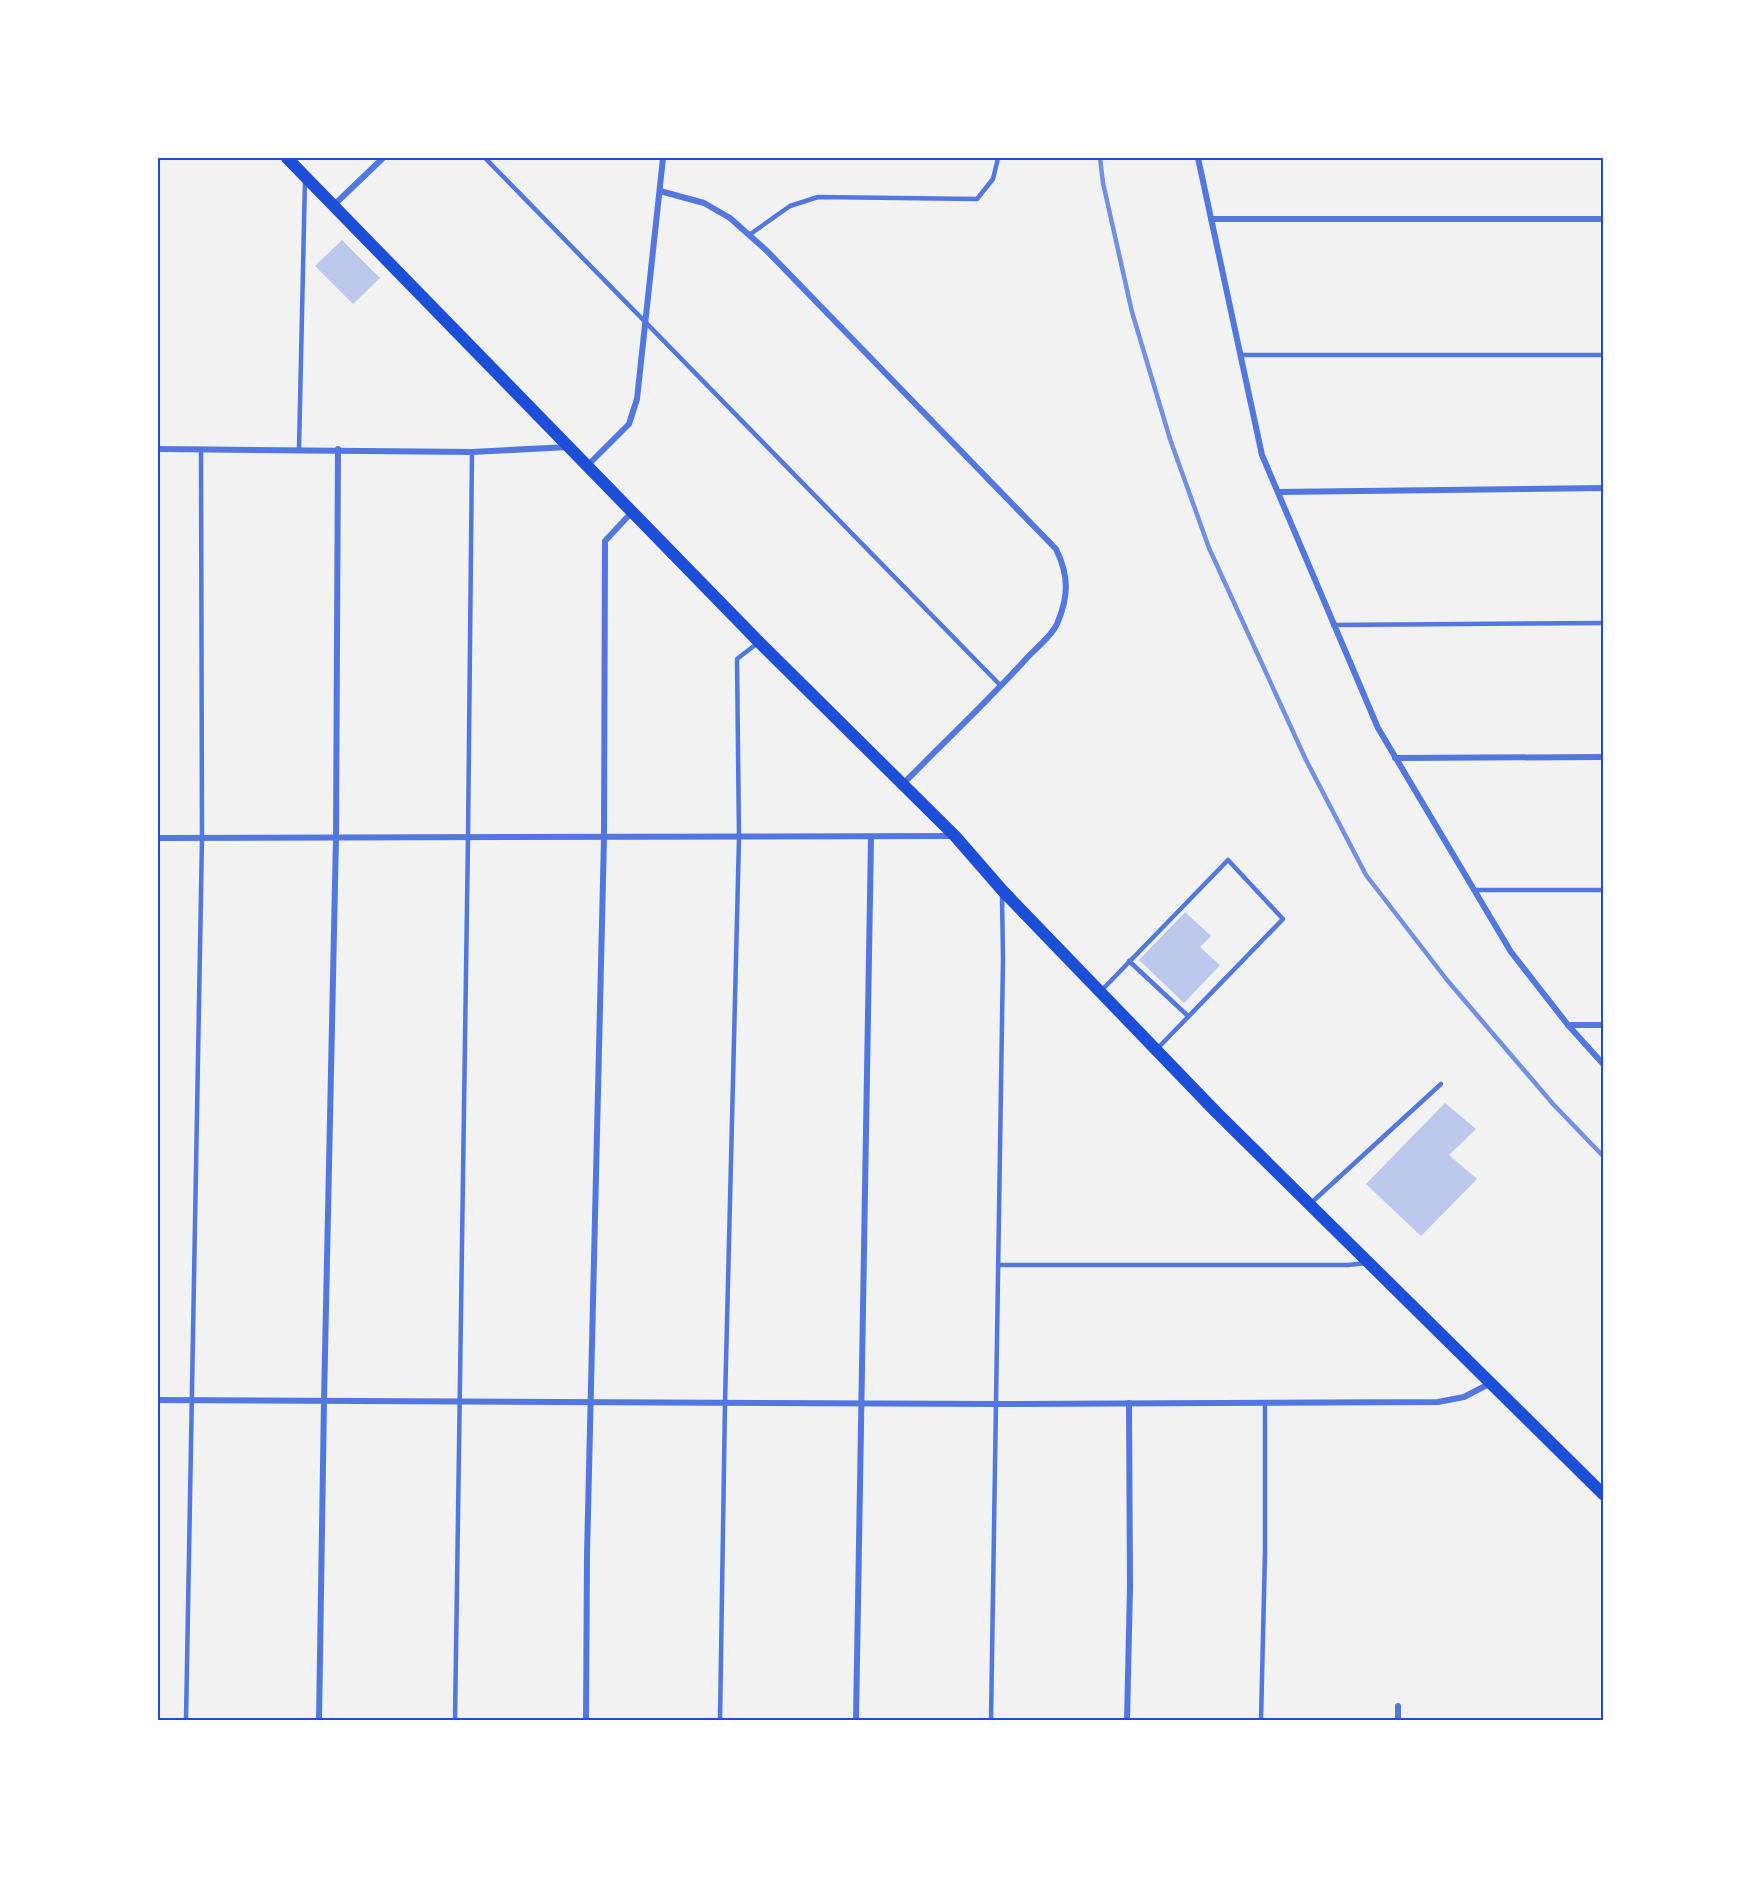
<svg xmlns="http://www.w3.org/2000/svg" width="1761" height="1878" viewBox="0 0 1761 1878" font-family="'Fira Sans',sans-serif">
<style>
.building{fill:#bdc9ec}
.lines{fill:none;stroke-linecap:round;stroke-linejoin:round}
.service{stroke:#5277de;stroke-width:4.5}
.minor{stroke:#5277de;stroke-width:6}
.secondary{stroke:#1d4ed8;stroke-width:12}
.rail{stroke:#7290e2;stroke-width:4.5}
.neatline{fill:none;stroke:#1d4ed8;stroke-width:2}
</style>
<rect width="100%" height="100%" fill="#f2f2f2"/>
<!-- building -->
<g class="building">
<path d="M342,240L380,278L353,304L315,266Z"/>
<path d="M1185,912L1211,936L1200,947L1220,965L1184,1003L1139,960Z"/>
<path d="M1445,1103L1476,1129L1449,1155L1477,1179L1421,1236L1366,1184Z"/>
</g>
<g class="lines">
<!-- service -->
<g class="service">
<path d="M485,158L1001,686"/>
<path d="M749,235L790,206L818,197L977,199L993,179L998,158"/>
<path d="M1240,355H1604"/>
<path d="M299,449L305,179"/>
<path d="M1333,625L1604,623"/>
<path d="M1474,890H1604"/>
<path d="M1129,961L1188,1016"/>
<path d="M1101,991L1228,860L1283,919L1156,1050"/>
<path d="M1311,1203L1441,1084"/>
<path d="M998,1265H1348L1367,1263"/>
<path d="M186,1720L202,838L201,449"/>
<path d="M455,1720L468,837L472,452"/>
<path d="M720,1720L725,1403L739,838L737,659L759,642"/>
<path d="M991,1720L1003,959L1002,895"/>
<path d="M1261,1720L1265,1552V1403"/>
</g>
<!-- minor -->
<g class="minor">
<path d="M1198,158L1262,455L1378,728L1511,952L1568,1025L1604,1065"/>
<path d="M660,191L704,203L730,218L767,251L1056,549C1069,576 1069,596 1057,624C1051,637 1036,648 1026,659C987,702 944,742 903,784"/>
<path d="M334,205L383,158"/>
<path d="M1211,219H1604"/>
<path d="M158,449L472,452L568,447"/>
<path d="M587,466L629,424L637,399L663,158"/>
<path d="M1278,492L1604,488"/>
<path d="M1395,758L1604,757"/>
<path d="M158,838L955,836"/>
<path d="M1568,1025H1604"/>
<path d="M158,1400L995,1404L1438,1402L1464,1397L1489,1384"/>
<path d="M319,1720L324,1401L336,837L338,449"/>
<path d="M586,1720L587,1555L604,838L605,541L632,512"/>
<path d="M856,1720L871,838"/>
<path d="M1127,1720L1130,1587L1129,1403"/>
<path d="M1398,1720V1706"/>
</g>
<!-- secondary -->
<path class="secondary" d="M287,158L759,642L955,836L1002,890L1217,1113L1604,1495"/>
<!-- rail -->
<path class="rail" d="M1100,158L1103,183L1132,312L1170,439L1209,548L1306,760L1366,875L1447,980L1553,1104L1604,1157"/>
</g>
<!-- border -->
<rect width="1761" height="1878" fill="none" stroke="#ffffff" stroke-width="318"/>
<rect x="159" y="159" width="1443" height="1560" class="neatline"/>
</svg>
